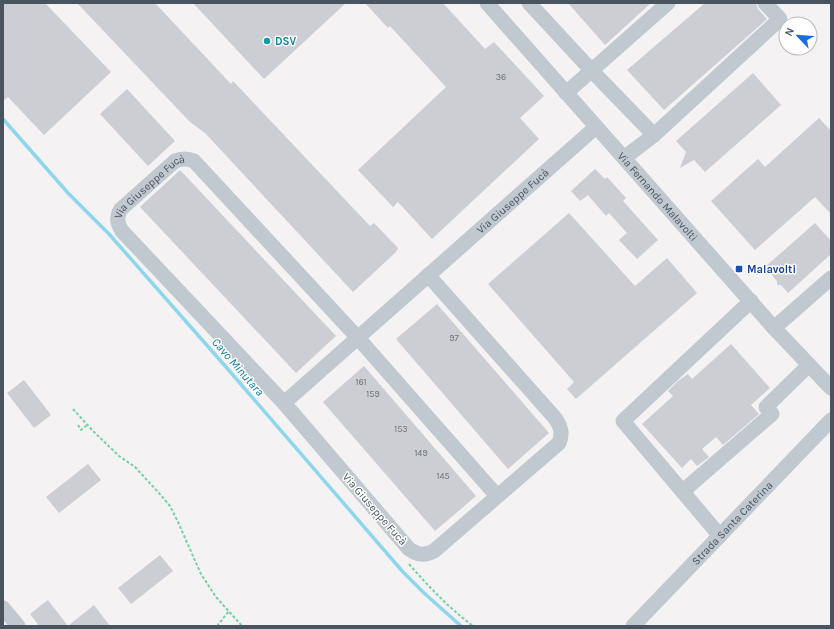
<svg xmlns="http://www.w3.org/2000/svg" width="834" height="629" viewBox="0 0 834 629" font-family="Karla,sans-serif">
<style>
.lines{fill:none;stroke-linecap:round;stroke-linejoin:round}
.stream{stroke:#8ed6ed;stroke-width:3.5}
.building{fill:#ccced4}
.path{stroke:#79cfa7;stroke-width:2;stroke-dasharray:3 2;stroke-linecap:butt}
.minor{stroke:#c0c8d0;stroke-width:15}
.culture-dot{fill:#0f9aa8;stroke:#fff;stroke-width:1.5}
.transit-dot{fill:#1a4fb4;stroke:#fff;stroke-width:1.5}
.labels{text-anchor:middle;stroke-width:3;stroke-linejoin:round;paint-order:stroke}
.number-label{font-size:9px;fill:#6a727c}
.culture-label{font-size:11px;font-weight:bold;fill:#0d838f;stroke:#fff;text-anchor:start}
.street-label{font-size:11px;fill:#49545f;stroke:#fff}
.transit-label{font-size:11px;font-weight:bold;fill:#164399;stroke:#fff;text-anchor:start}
.water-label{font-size:12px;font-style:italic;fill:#0c7ca0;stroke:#fff}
</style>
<rect width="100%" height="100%" fill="#f4f2f2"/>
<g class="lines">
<!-- stream -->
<path class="stream" d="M3,119L68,193L109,234L226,367L403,572L424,593L461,626"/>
</g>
<!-- building -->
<g class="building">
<path d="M3,3H45L111,72L44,135L8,97L3,101Z"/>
<path d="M77,3H155L231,84L233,81L370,226L374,223L398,248L396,252L353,292L205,133L190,122Z"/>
<path d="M193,3H346L264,79Z"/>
<path d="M365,3H443L485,49L494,42L544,96L520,118L539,139L432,239L398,202L393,207L358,170L446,87L390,26L388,28Z"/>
<path d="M568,3H651L605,45Z"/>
<path d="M705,3H756L758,9L767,19L664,110L627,70Z"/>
<path d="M753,73L781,105L705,172L694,160L680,168L686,152L676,141Z"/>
<path d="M127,89L175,141L148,166L100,114Z"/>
<path d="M819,118L831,131V214L815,197L755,250L711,201L758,159L765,167Z"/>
<path d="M595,169L605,179L607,177L626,198L623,201L658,240L637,259L619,240L627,233L609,213L606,216L588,195L580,201L571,191Z"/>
<path d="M180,170L336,336L296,373L140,207Z"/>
<path d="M569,213L635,286L667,258L697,293L576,399L567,389L574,382L488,284Z"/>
<path d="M815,223L831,241V254L788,293L781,285H777V281L765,267Z"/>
<path d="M437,304L549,433L508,469L396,339Z"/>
<path d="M731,344L770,388L751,405L759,414L723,445L716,437L702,449L709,457L697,466L691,459L682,468L642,424L673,396L668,391L678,381L688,374L692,379Z"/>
<path d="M364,366L476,496L435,531L323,402Z"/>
<path d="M24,380L51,415L34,428L7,393Z"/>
<path d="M88,464L101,480L59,513L46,497Z"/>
<path d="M160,555L173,571L131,604L118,588Z"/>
<path d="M48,600L68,626L94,605L110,626H39L30,614Z"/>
</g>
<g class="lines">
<!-- path -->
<g class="path">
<path d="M73,409L93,431L119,456L135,467L158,492L170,506L178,522L201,574L216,597L242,626"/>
<path d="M78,425L81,430L87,425"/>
<path d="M409,564C429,587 449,608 473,626"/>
<path d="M217,626L229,611"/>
</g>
<!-- minor -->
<g class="minor">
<path id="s1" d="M487,3L774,328L831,388"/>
<path d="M529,3L592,71L654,135"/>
<path d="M566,93L668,3"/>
<path d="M624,158L654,135L780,19L765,3"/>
<path id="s2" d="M428,275L555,418C561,427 563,433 559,443L434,551C424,556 418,555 409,549L284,403L122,231C117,223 116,217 121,209L175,161C182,158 187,158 194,161L358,338L497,496"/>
<path d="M774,328L831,278"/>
<path id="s3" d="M284,403L596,127"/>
<path d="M683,491L772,414L766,407L809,365"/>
<path d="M720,536L623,421L751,301"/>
<path d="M3,608L18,626"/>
<path id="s4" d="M633,626L831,420"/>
</g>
</g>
<!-- markers -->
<circle class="culture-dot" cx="267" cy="41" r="4"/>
<rect class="transit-dot" x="735" y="265" width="8" height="8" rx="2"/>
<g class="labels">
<!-- number labels -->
<g class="number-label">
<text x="501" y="80">36</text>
<text x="454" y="341">97</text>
<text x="361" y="385">161</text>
<text x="373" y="397">159</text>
<text x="401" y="432">153</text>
<text x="421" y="456">149</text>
<text x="443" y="479">145</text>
</g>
<!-- culture labels -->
<g class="culture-label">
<text x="275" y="45">DSV</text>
</g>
<!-- street labels -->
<g class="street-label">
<text dy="4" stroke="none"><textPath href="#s2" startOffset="898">Via Giuseppe Fucà</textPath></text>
<text dy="4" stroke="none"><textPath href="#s1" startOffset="258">Via Fernando Malavolti</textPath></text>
<text dy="4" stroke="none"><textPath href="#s3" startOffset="305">Via Giuseppe Fucà</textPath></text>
<text transform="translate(375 509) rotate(49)" y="4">Via Giuseppe Fucà</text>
<text dy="4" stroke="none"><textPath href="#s4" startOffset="143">Strada Santa Caterina</textPath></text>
</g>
<!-- transit labels -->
<g class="transit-label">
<text x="747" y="273">Malavolti</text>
</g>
<!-- water labels -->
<g class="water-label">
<text transform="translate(238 367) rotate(49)" y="4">Cavo Minutara</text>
</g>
</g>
<!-- border -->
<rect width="834" height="629" fill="none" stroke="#49545f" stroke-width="8"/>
<!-- north arrow -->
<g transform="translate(798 36) rotate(295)"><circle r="19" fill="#ffffff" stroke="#b6bbbf"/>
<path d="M0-3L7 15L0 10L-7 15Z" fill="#196ce7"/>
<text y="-6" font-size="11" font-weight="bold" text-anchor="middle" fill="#49545f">N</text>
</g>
</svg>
